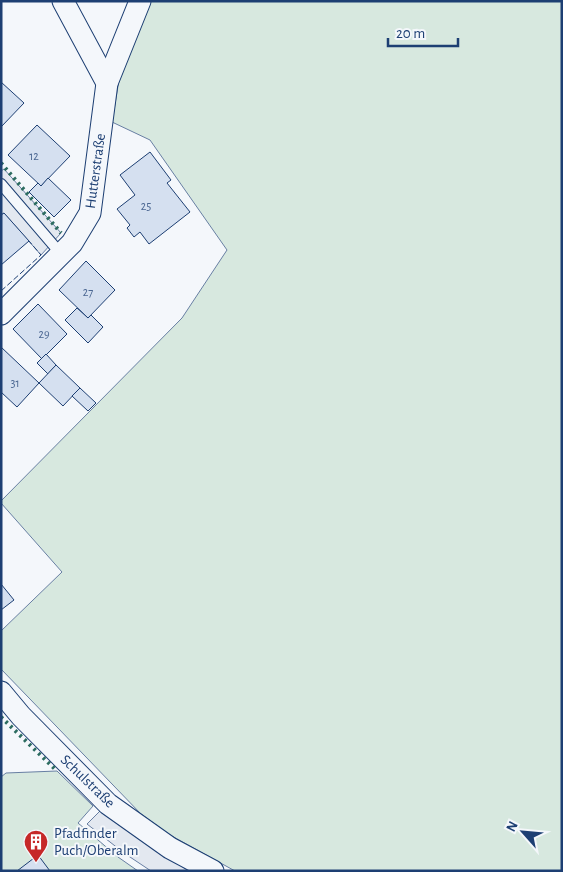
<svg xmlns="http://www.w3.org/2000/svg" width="563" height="872" viewBox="0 0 563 872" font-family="'Alegreya Sans',sans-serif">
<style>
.green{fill:#d7e8df;stroke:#687fa3}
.parking{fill:#e3e8f0;stroke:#687fa3}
.building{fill:#d5e0f0;stroke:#1d3f73}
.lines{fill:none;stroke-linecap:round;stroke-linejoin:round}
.service-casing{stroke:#1d3f73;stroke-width:12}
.minor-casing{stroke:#1d3f73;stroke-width:23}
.service{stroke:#f4f7fb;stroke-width:10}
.minor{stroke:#f4f7fb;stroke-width:21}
.hedge{stroke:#2c6c60;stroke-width:4;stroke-dasharray:2.5 4;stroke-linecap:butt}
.fence{stroke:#1d3f73;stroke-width:1;stroke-dasharray:6 2.5;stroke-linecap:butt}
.labels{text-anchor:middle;stroke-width:4;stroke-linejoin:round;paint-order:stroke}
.number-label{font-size:12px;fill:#4b6792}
.street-label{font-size:15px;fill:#1d3f73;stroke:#f4f7fb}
.poi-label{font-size:15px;fill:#1d3f73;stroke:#f4f7fb;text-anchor:start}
</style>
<rect width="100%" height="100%" fill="#f4f7fb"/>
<!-- green -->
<g class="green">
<path d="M149,1H562V871H235L170,835L141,814L1,669V631L62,572L1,503V501L182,318L227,250L150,140L112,122L119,80Z"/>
<path d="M57,771L93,806L78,823L118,857L138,871H1V777L6,773Z"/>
</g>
<!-- parking -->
<g class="parking">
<path d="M4,169L61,233L41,255L4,213L1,215V171Z"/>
<path d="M102,809L184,868L189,871H151L124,853L87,824Z"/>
</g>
<!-- building -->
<g class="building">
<path d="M1,82L24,103L1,127Z"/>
<path d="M37,125L70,156L41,186L8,155Z"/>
<path d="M150,152L171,180L167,183L190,212L149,244L140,232L134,237L127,228L130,225L117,209L135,195L120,175Z"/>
<path d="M48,178L71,200L54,217L29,192L38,183L41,186Z"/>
<path d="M4,213L29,241L1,265V215Z"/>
<path d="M86,261L115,290L88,318L59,290Z"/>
<path d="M38,304L67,334L42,359L13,329Z"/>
<path d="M77,308L88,318L91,315L103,327L88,343L65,320Z"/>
<path d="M1,347L39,383L17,407L1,392Z"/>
<path d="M46,354L56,365L48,374L37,363Z"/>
<path d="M56,365L80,388L63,406L39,383Z"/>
<path d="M80,388L96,403L88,411L72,396Z"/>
<path d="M1,584L14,600L1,610Z"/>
<path d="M38,855L50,871H17Z"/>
</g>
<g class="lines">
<defs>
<path id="service" d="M1,184L61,254"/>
<g id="minor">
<path d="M63,1L107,83"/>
<path d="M1,314L72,243L90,213L107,83L140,1"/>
<path d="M1,692L21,716L108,804L170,848L213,871"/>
</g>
</defs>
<!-- service casing -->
<use href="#service" class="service-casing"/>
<!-- minor casing -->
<use href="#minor" class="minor-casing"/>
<!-- service -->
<use href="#service" class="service"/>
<!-- minor -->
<use href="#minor" class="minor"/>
<!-- hedge -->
<g class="hedge">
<path d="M1,163L61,233"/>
<path d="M1,717L57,771"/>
</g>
<!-- fence -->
<path class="fence" d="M1,291L41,255L29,241"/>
</g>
<!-- icons -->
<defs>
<symbol id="building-pin" viewBox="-11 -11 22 30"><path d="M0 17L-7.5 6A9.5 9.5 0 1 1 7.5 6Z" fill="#c62828" stroke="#f4f7fb"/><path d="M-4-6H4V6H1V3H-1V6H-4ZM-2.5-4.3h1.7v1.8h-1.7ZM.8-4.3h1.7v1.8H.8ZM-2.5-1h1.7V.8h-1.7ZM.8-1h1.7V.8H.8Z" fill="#fff"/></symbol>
</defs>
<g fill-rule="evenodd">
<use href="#building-pin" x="22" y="828" width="28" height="38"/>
</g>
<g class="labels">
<!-- number labels -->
<g class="number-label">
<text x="34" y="160">12</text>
<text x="146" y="210">25</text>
<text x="88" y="296">27</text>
<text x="44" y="338">29</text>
<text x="15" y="387">31</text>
</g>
<!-- street labels -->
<g class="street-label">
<text transform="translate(95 171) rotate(-82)" y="5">Hutterstraße</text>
<text transform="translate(88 781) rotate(44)" y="5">Schulstraße</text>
</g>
<!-- poi labels -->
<g class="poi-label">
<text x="54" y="838">Pfadfinder<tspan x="54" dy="17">Puch/Oberalm</tspan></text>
</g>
</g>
<!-- border -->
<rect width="563" height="872" fill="none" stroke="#1d3f73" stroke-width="5"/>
<!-- north arrow -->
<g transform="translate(523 832) rotate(297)" stroke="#f4f7fb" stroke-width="4" paint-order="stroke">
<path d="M0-4L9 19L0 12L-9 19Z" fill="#1d3f73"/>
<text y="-8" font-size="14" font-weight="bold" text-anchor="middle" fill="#1d3f73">N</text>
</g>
<!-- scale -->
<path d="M388 38v8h70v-8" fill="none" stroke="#1d3f73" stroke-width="2.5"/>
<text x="396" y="38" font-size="15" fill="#1d3f73" stroke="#f4f7fb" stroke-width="4" paint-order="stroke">20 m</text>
</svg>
